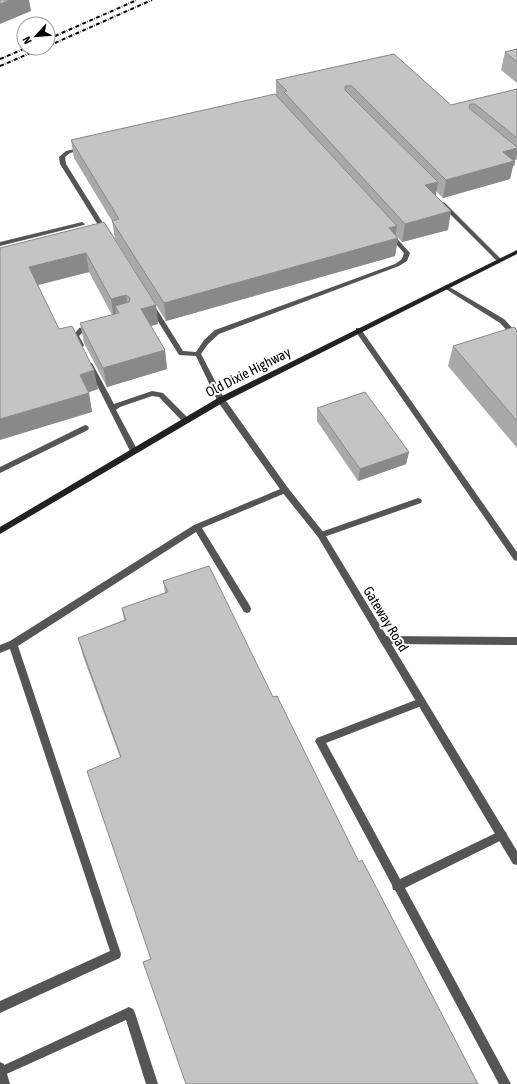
<svg xmlns="http://www.w3.org/2000/svg" width="517" height="1084" viewBox="0 0 517 1084" font-family="'Asap Condensed',sans-serif">
<style>
.lines{fill:none;stroke-linecap:round;stroke-linejoin:round}
.lane{fill:#555;fill-rule:evenodd}
.street{fill:#555;fill-rule:evenodd}
.secondary{fill:#222;fill-rule:evenodd}
.rail{stroke:#000;stroke-width:2;stroke-dasharray:4 1.5 0.5 1.5;stroke-linecap:butt}
.wall{fill:#a9a9a9}
.shaded-wall{fill:#898989}
.building{fill:#c4c4c4;stroke:#898989}
.labels{text-anchor:middle;stroke-width:4;stroke-linejoin:round;paint-order:stroke}
.street-label{font-size:14px;fill:#000;stroke:#fff}
</style>
<rect width="100%" height="100%" fill="#fff"/>
<g class="lines">
<!-- lane -->
<g class="lane">
<path d="M265,103L278,106L410,253L407,261L399,266L219,334L208,344L201,354L225,400L221,402L217,400L196,356L179,355L60,164L59,157L66,151ZM265,107L274,108L404,253L402,259L395,264L215,330L204,340L196,352L183,351L66,164L65,157L70,153Z"/>
<path d="M443,202L445,203L501,259V261H497L440,204Z"/>
<path d="M82,222L85,224L84,225L0,246V242Z"/>
<path d="M446,285L504,319L517,333V339H515L500,323L444,288L443,287Z"/>
<path d="M91,326H93V330L83,332L79,336L84,345L83,347H79L73,336L79,328Z"/>
<path d="M356,328H360L517,552V561L514,560L356,332Z"/>
<path d="M88,363H92L114,404L152,391L163,393L190,420L189,422H183L159,397L152,396L120,407L116,410L138,451L137,453H131L87,365Z"/>
<path d="M85,425L88,426L89,428L88,430L0,473V467Z"/>
<path d="M285,487L288,488L289,490L288,492L202,528L250,606L251,609L250,612L247,613L244,612L196,532L18,646L121,954L120,958L0,1013V1001L110,951L10,649L0,653V645L10,641L194,525Z"/>
<path d="M418,498L421,499L422,501L421,503L321,538L318,537L317,535L318,533Z"/>
<path d="M384,636L517,637V645L384,644L381,643L380,640L381,637Z"/>
<path d="M421,698L424,699L426,702L424,705L326,743L400,879L498,832L502,830L506,832L507,835L506,838L405,888L511,1084H499L395,890H393L392,885L315,741L317,738Z"/>
<path d="M129,1007L133,1009L135,1013L158,1084H146L126,1020L0,1077V1067Z"/>
</g>
<!-- street -->
<g class="street">
<path d="M218,398H224L288,488L324,533L517,851V865L513,864L318,537L282,492L218,402L217,400Z"/>
<path d="M0,1062L4,1064L10,1084H0Z"/>
</g>
<!-- secondary -->
<path class="secondary" d="M517,250V254L224,402L0,534V527L218,398Z"/>
<!-- rail -->
<g class="rail">
<path d="M48,39L137,0"/>
<path d="M48,46L152,0"/>
<path d="M0,59L26,48"/>
<path d="M0,66L42,48"/>
</g>
</g>
<!-- wall -->
<g class="wall">
<path d="M517,49V83L501,70L505,52Z"/>
<path d="M394,54L451,105L517,89V160L515,159L514,166H513L510,179L443,198L436,191L435,195L448,230L402,242L396,235L398,238L395,256L166,321L115,239L112,221L74,158L71,140L276,94V80Z"/>
<path d="M104,222L156,305L158,324L151,326L165,350L167,369L107,387L84,343L80,323L112,315L89,272L38,285L59,329L98,389L88,392L92,412L0,248Z"/>
<path d="M517,330V448L448,366L453,346Z"/>
<path d="M317,408L409,452L406,464L358,481L317,421Z"/>
<path d="M209,566L151,959L120,757L83,656L78,638L124,620L122,608L165,593L163,581Z"/>
</g>
<!-- shaded-wall -->
<g class="shaded-wall">
<path d="M10,0H29L31,11L0,24V4Z"/>
<path d="M517,148V152L514,166H513L510,179L443,198L446,180L503,152Z"/>
<path d="M438,182L435,200L425,185Z"/>
<path d="M451,211L448,230L402,242L405,224Z"/>
<path d="M397,226L395,239L398,238L395,256L166,321L164,303Z"/>
<path d="M86,253L89,272L34,286L29,267Z"/>
<path d="M126,295L129,315L119,313L115,306L117,317L114,318L111,299Z"/>
<path d="M156,305L158,324L143,328L141,309Z"/>
<path d="M165,350L167,369L107,387L103,368Z"/>
<path d="M94,370L98,389L84,394L80,375Z"/>
<path d="M89,393L92,412L0,440V419Z"/>
<path d="M409,452L406,464L358,481L360,469Z"/>
</g>
<!-- building -->
<g class="building">
<path d="M0,0H10L0,4Z"/>
<path d="M517,49V62L505,52Z"/>
<path d="M394,54L451,105L517,89V138L475,104H470L469,108L517,147V148L503,152L514,161L446,180L352,86H345V90L438,182L425,185L451,211L405,224L284,92L287,91L276,80Z"/>
<path d="M275,94L397,226L389,228L398,238L164,303L112,221L119,219L71,140Z"/>
<path d="M104,222L156,305L141,309L165,350L103,368L80,323L119,313L115,306L129,302L130,298L126,295L111,299L86,253L29,267L59,329L72,326L94,370L80,375L89,393L0,419V248Z"/>
<path d="M514,327L517,330V421L453,346Z"/>
<path d="M365,392L409,452L360,469L317,408Z"/>
<path d="M209,566L273,697L277,696L359,862L362,860L478,1084H186L143,962L151,959L87,771L121,757L78,638L126,620L122,608L168,592L163,581Z"/>
</g>
<g class="labels">
<!-- street labels -->
<g class="street-label">
<text transform="translate(248 372) rotate(-27)" y="5">Old Dixie Highway</text>
<text transform="translate(386 619) rotate(59)" y="5">Gateway Road</text>
</g>
</g>
<!-- north arrow -->
<g transform="translate(36 36) rotate(244)"><circle r="19" fill="#ffffff" stroke="#999999"/>
<path d="M0-3L7 15L0 10L-7 15Z" fill="#000000"/>
<text y="-6" font-size="11" font-weight="bold" text-anchor="middle" fill="#000000">N</text>
</g>
</svg>
